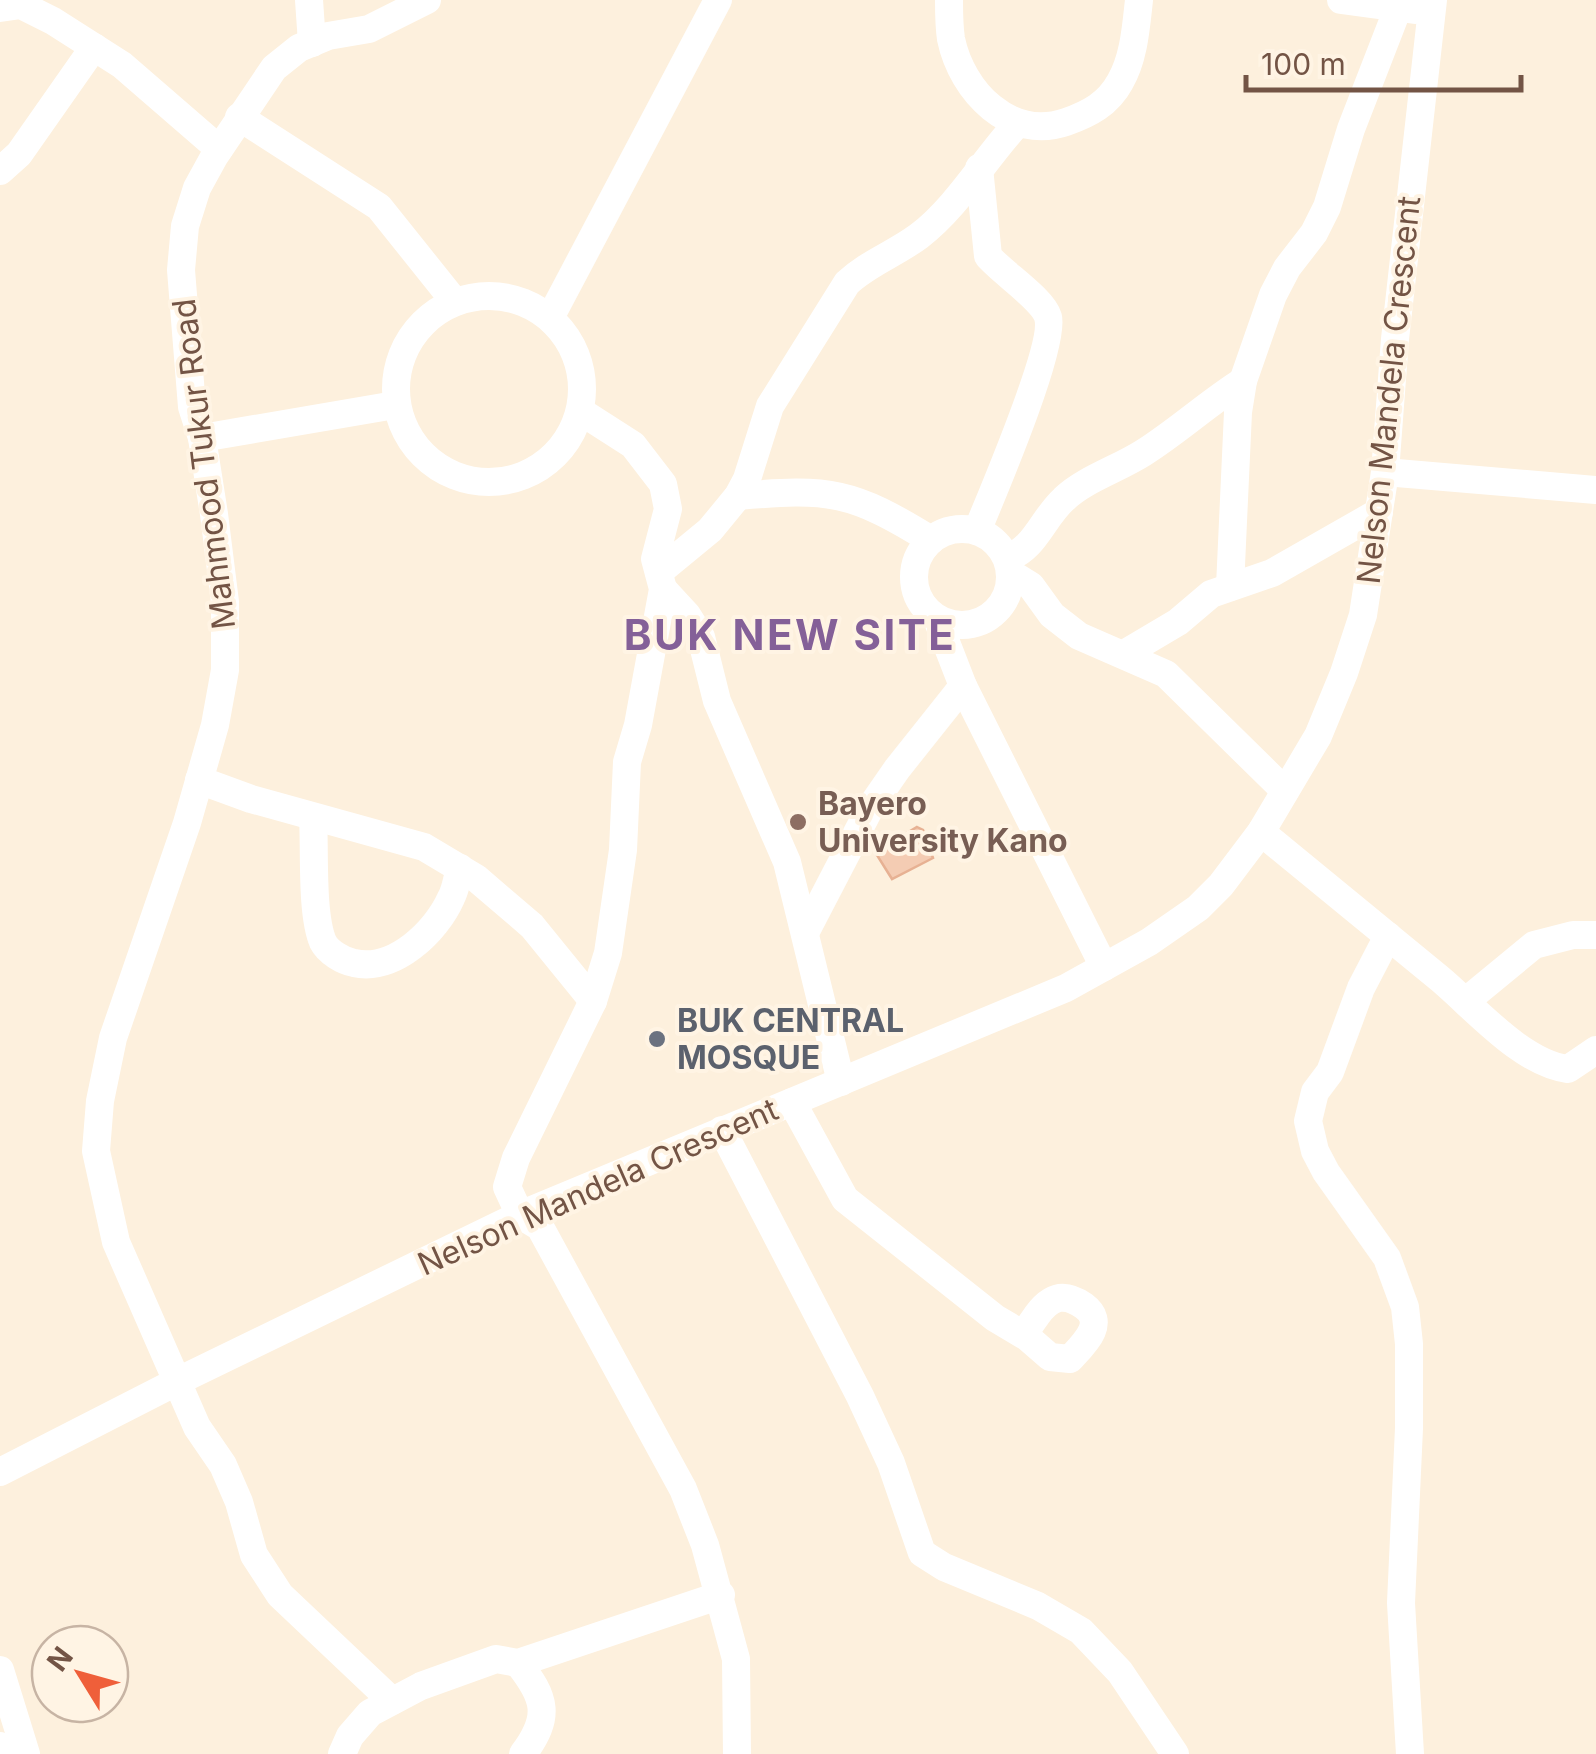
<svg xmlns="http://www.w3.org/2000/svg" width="1596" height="1754" viewBox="0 0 1596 1754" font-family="Inter,sans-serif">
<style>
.building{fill:#f4ccb3;stroke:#e7b193;stroke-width:2.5}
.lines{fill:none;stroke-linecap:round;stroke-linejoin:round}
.minor{stroke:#fff;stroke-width:28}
.education-dot{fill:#8d6e63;stroke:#fff4e4;stroke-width:4}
.worship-dot{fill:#6b7280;stroke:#fff4e4;stroke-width:4}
.labels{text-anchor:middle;stroke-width:8;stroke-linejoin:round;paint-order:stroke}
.street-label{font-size:32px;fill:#735445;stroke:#fff4e4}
.education-label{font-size:32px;font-weight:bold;fill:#785e54;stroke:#fff4e4;text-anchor:start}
.worship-label{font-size:32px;font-weight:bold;fill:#5b616d;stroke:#fff4e4;text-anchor:start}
.district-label{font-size:42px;font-weight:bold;letter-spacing:2.5px;fill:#846098;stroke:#fff4e4}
</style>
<rect width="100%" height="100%" fill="#fdf0dd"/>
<!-- building -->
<path class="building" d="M917,827L923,830L933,858L892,879L875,852Z"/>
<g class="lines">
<!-- minor -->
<g class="minor">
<path d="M309,0L312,43"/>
<path d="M949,0C949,12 949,26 951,39C962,92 1010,141 1066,122C1089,114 1108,104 1120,82C1134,58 1136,27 1139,0"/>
<path d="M1341,0L1415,10"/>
<path d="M0,8L21,5L53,21L122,65L219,149"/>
<path d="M239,117L379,207L455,302"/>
<path d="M0,171L19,154L94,47"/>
<circle cx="489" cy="389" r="93"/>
<path d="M550,318L718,0"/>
<path d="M580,411L633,445L663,484L668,509L655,559L663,589L638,725L627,762L623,850L608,953L593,1001L516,1158L507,1187L520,1215L540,1227L683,1489L705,1545L736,1659L737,1754"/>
<path d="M202,438L395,405"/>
<path d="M1385,472L1596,490"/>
<path d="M738,496C830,488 852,491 931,540"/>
<circle cx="962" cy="577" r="48"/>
<path d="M977,531C991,497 1056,345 1048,317C1043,299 1001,272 988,256L979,168"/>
<path d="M1007,558C1035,549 1042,519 1064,499C1085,479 1118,469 1143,453C1178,431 1208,403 1243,381"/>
<path d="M659,572L710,530L738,496L747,479L770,406L847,283C868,263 895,254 919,236C957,207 984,160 1016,125"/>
<path d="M1010,573L1031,586L1052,615L1079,636L1166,674L1285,791"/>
<path d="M1230,587L1238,412L1243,381L1273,295L1287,268L1314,233L1327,207L1351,129L1398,8"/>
<path d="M663,589L687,615L701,637L717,701L787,862L841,1082"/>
<path d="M937,619L963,686L1104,967"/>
<path d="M1124,654L1178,622L1211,594L1272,573L1379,512"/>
<path d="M199,780L251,799L424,847L476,878L532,926L593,1001"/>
<path d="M313,817C315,850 311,914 323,942C328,952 343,961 354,963C394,972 436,932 451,898C456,889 457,878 460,868"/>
<path d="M1261,832C1320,880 1379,929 1439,978C1474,1007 1521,1063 1568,1069L1596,1050"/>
<path d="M805,933L870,808L897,769L963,686"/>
<path d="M1388,936L1361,988L1330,1072L1315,1092L1308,1121L1315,1151L1326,1172L1387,1258L1405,1307L1409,1344V1428L1401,1603L1410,1754"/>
<path d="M1466,1001L1534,945L1573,935H1596"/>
<path d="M792,1102L845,1199L995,1318L1027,1337L1050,1357L1070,1359C1084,1344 1107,1323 1084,1306C1064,1292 1051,1296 1037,1315C1031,1324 1027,1327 1027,1337"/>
<path d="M722,1130L860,1396L891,1463L922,1553L944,1567L1038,1606L1081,1631L1120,1672L1175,1754"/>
<path d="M0,1472L178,1381L520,1215L1066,988L1149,942L1198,908L1221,885L1261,832L1318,736L1344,673L1363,615L1385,472L1395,339L1433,0"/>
<path d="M518,1663C546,1698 551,1717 523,1754"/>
<path d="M0,1670L26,1754"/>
<path d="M392,1701L280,1595L254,1555L239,1502L223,1465L197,1427L116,1242L96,1151L100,1101L113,1038L187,823L215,725L225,670V602L214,514L202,438L192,407L181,270L185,226L197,188L214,157L274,68L299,48L328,36L369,29L427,0"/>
<path d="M0,1746L3,1754"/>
<path d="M342,1754L350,1736L370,1713L421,1686L496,1659L518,1663L721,1595"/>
</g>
</g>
<!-- markers -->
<circle class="education-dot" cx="798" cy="822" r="10"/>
<circle class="worship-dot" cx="657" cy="1039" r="10"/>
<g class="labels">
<!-- street labels -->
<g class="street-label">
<text transform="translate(1389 390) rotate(-84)" y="11">Nelson Mandela Crescent</text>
<text transform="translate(204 464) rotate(-97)" y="11">Mahmood Tukur Road</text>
<text transform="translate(598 1187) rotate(-24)" y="11">Nelson Mandela Crescent</text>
</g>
<!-- education labels -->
<g class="education-label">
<text x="818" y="815">Bayero<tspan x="818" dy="37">University Kano</tspan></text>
</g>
<!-- worship labels -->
<g class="worship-label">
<text x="677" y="1032">BUK CENTRAL<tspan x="677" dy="37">MOSQUE</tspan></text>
</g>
<!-- district labels -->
<g class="district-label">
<text x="790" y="650">BUK NEW SITE</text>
</g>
</g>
<!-- north arrow -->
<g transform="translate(80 1674) rotate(307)"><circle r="48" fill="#fff4e4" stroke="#c7b4a4" stroke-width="2.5"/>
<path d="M0-8L18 38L0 25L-18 38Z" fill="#ef5f3a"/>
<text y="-15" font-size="28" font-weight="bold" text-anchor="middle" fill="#735445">N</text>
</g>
<!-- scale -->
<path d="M1246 75v15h275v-15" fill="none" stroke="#735445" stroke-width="5"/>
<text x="1261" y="75" font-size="30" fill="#735445" stroke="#fff4e4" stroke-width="8" paint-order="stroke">100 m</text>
</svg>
